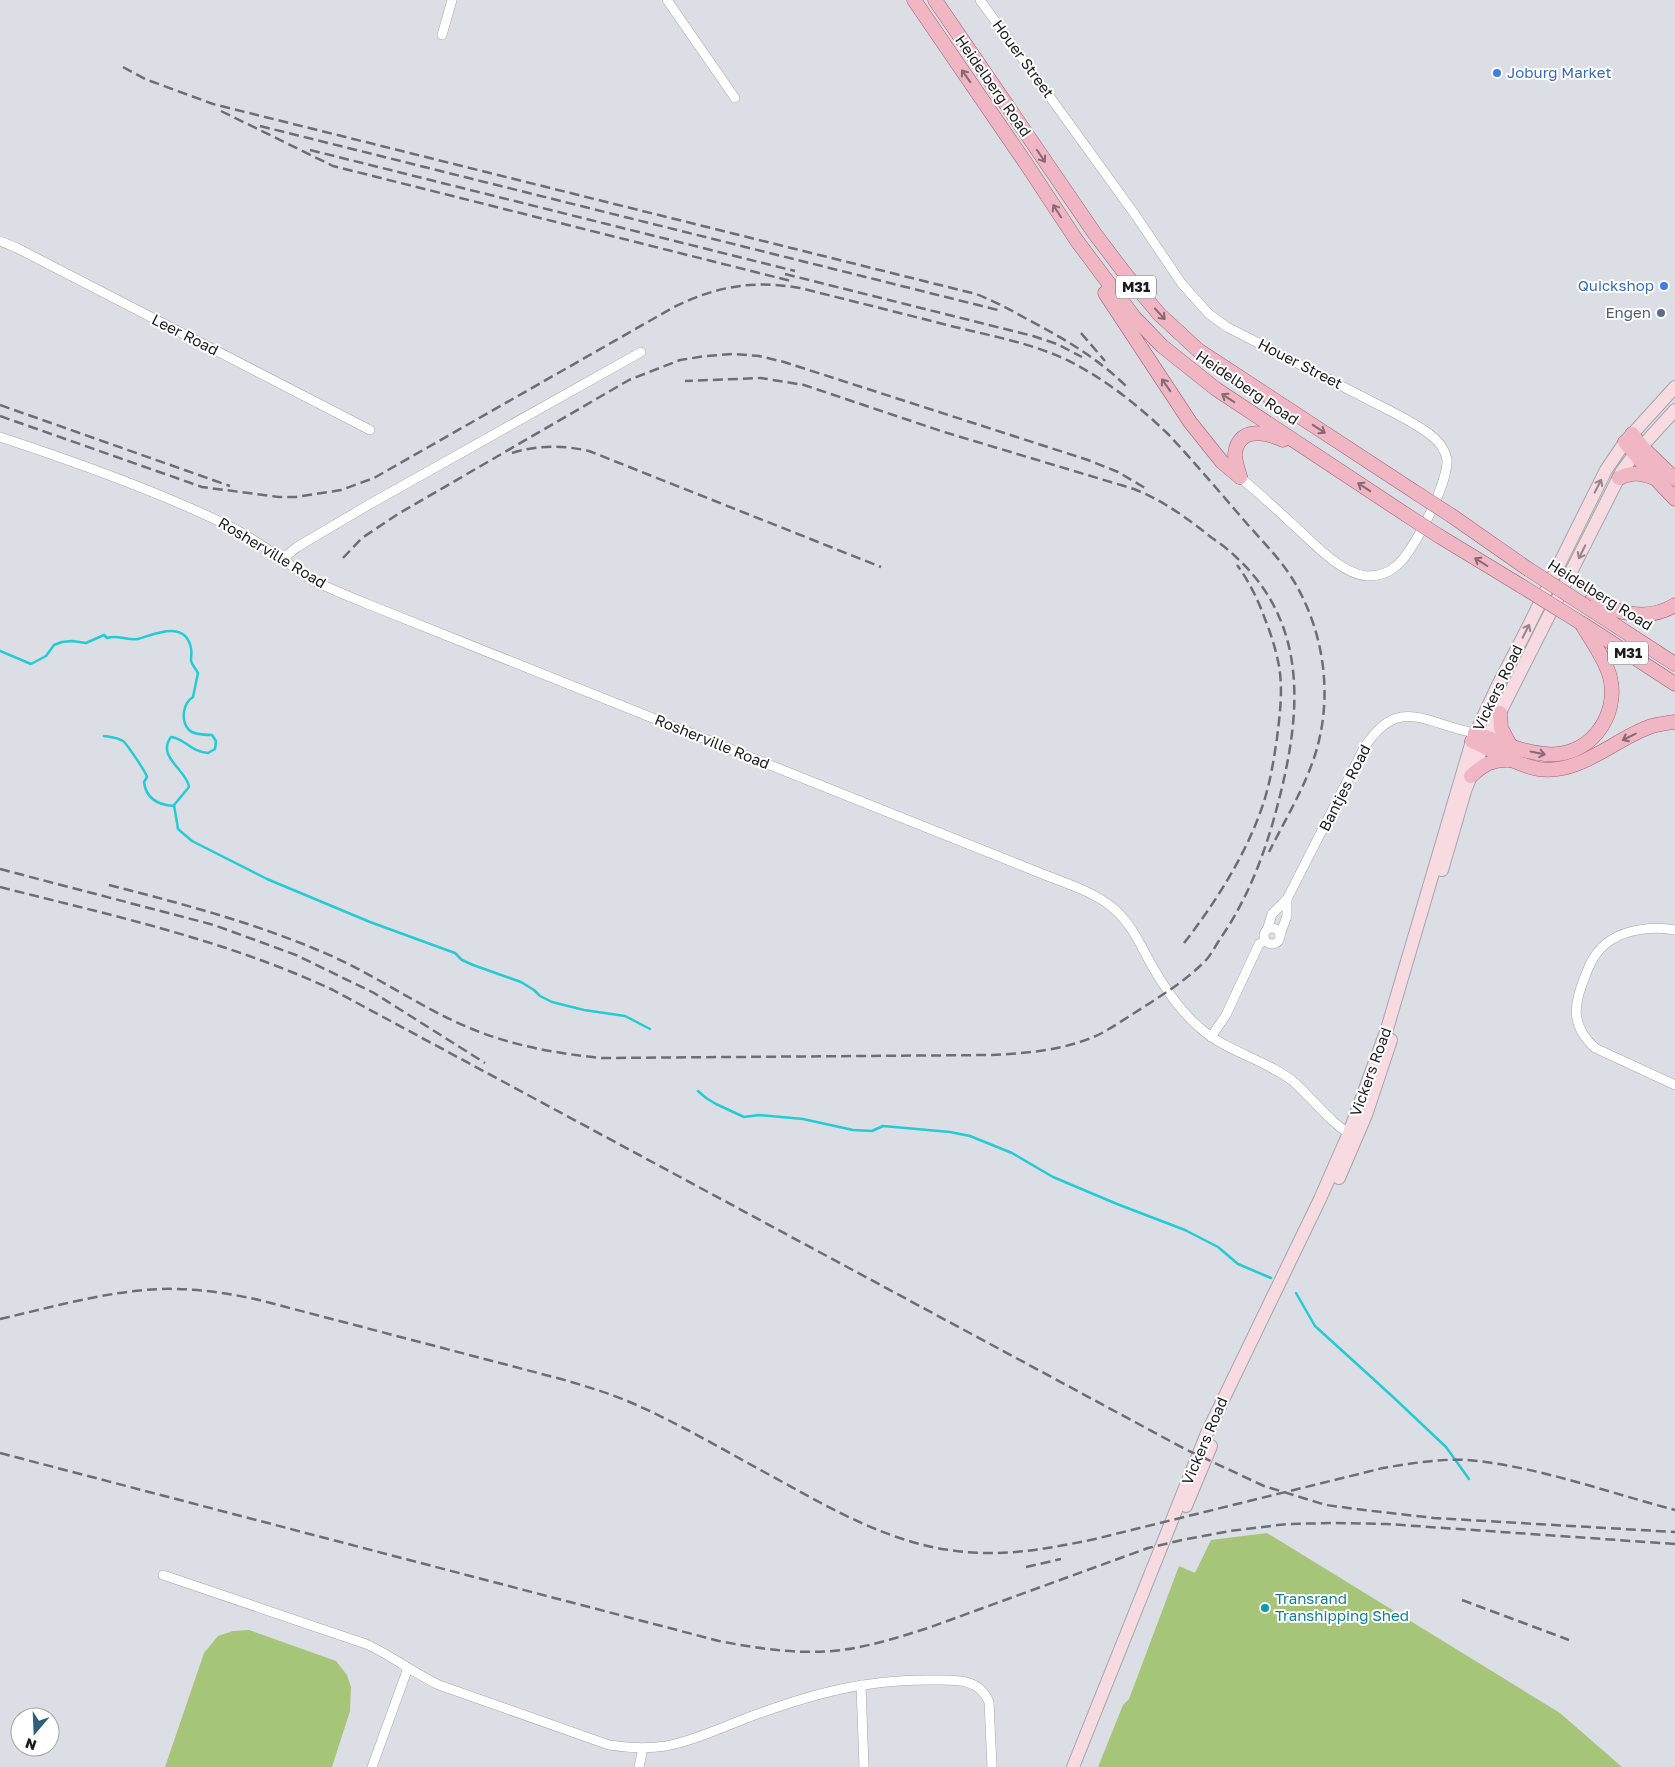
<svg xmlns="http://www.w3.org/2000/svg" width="1675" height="1767" viewBox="0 0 1675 1767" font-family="'Golos Text',sans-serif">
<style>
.green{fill:#a7c579}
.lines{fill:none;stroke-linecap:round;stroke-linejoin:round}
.stream{stroke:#24cbd3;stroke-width:2.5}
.street-casing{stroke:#a4a5ad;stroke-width:10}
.secondary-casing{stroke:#a4a5ad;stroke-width:14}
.primary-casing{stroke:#9f6170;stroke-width:15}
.street{stroke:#fff;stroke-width:9}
.secondary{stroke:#f8dbe1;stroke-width:12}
.primary{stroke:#f0b6c4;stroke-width:14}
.rail{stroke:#6d6e73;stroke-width:2.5;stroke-dasharray:10 5;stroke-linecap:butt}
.primary-bridge-casing{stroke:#9f6170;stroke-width:15;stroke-linecap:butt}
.primary-bridge{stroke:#f0b6c4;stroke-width:14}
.oneway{stroke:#866972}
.oneway2{stroke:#95858a}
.shop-dot{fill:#3f7fe0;stroke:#fff;stroke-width:2}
.service-dot{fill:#5c6f8a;stroke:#fff;stroke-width:2}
.culture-dot{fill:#0f9aa8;stroke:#fff;stroke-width:2}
.labels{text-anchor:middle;stroke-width:4;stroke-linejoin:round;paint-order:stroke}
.shield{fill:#fff;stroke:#606062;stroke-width:1}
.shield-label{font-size:14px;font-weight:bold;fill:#1c1c1f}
.street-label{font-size:15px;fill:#1c1c1f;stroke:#fff}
.shop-label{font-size:15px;fill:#366cbe;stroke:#fff;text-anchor:start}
.service-label{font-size:15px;fill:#4e5e75;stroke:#fff;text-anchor:end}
.culture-label{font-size:15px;fill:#0d838f;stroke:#fff;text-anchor:start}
</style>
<rect width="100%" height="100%" fill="#dcdee6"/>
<!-- green -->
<g class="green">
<path d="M1267,1533L1560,1713L1622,1767H1098L1123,1705L1129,1699L1179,1566L1195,1573L1211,1540Z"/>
<path d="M249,1630L336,1661L347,1675L351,1687L350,1711L332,1767H165L204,1653L218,1636L233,1631Z"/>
</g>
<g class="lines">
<!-- stream -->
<g class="stream">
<path d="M0,651L31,664L46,656L54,645L62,642L72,641L86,643L104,635L107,638C117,634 127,641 138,639C155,634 185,620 191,648C192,652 191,656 191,660C191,664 196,669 198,673L193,697C182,704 181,721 189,730C194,735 205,735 212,735L216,741L215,749L208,753C189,751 186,739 171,737C156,757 187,770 189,787L174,805L178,829L192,841L267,879L370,922L455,953L462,960L473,965L521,982L534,990L540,996L552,1002L584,1010L625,1016L650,1029"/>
<path d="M104,736C110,737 118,738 123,741C126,743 146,772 147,777L144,782C146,799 158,805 174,806"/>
<path d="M698,1091L706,1098L716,1104L744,1117L759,1115L803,1119L853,1130L872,1131L883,1126L950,1132L970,1136L1012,1153L1053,1177L1117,1204L1185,1230L1218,1247L1238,1264L1271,1278"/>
<path d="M1296,1293L1315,1326L1392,1396L1446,1447L1469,1479"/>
</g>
<defs>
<g id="street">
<path d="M667,0L735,98"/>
<path d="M980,0L1136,216L1182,284L1209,314L1227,327C1273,351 1319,374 1365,398C1384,408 1426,427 1439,443C1443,448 1446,454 1447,460C1448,483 1413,554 1395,567C1387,574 1377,576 1367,576C1339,574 1308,537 1288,520C1272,505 1256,491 1240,477"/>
<path d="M442,35L452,0"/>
<path d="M0,241L17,248L370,430"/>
<path d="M0,437C76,462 155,490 227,525C258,540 284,562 313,580C330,589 348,596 365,603L1045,875C1068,884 1094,892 1113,908C1131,923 1140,944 1151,964C1164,987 1179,1010 1199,1027C1226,1052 1265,1059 1294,1082C1309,1095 1336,1129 1353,1135"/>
<path d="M281,560L297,547L370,504L641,352"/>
<circle cx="1272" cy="936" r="8"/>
<path d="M1267,930L1272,914L1287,899L1364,748C1399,693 1427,725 1475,733"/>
<path d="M1675,930C1655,926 1628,929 1611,940C1598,948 1591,960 1586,974C1574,1003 1569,1024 1595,1048L1675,1085"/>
<path d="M1280,935L1287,916V899"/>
<path d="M1211,1037L1226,1015L1259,944L1265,941"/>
<path d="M163,1575L366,1644C391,1655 413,1673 439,1685L609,1745C629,1748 646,1749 666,1746C694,1741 725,1726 752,1716C815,1693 866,1679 934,1680C956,1680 979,1678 989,1702L992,1767"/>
<path d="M861,1685L864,1767"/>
<path d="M372,1767L408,1668"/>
<path d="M639,1767L643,1748"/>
</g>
<g id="secondary">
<path d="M1442,870L1465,791L1483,746L1622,471L1634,455L1675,410"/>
<path d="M1339,1178L1366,1115L1391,1040"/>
<path d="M1186,1506L1211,1446"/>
<path d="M1073,1767L1207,1433L1320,1199L1349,1133L1387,1029L1472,741L1497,687L1525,633L1606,470L1625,442L1675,387"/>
</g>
<g id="primary">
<path d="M914,0L1027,165L1077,241L1134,317L1162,346L1216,389L1405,514"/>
<path d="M935,0L1095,234L1123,271L1159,314L1198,350L1418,494"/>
<path d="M1105,293L1190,422L1222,462L1240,477"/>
<path d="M1632,434L1642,447L1675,479"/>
<path d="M1625,442L1655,478L1675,499"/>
<path d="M1240,477C1238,469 1235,462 1235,454C1238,426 1266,432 1283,440"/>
<path d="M1619,478C1633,472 1640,473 1654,478"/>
<path d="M1452,516L1528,569"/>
<path d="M1439,536L1523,587"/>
<path d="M1591,601C1619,613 1648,622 1675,605"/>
<path d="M1587,607L1675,664"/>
<path d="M1583,624L1675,684"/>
<path d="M1500,713L1501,728L1510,745"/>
<path d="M1475,733C1497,741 1521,752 1545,754C1588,759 1620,717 1610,677C1605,658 1591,640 1581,623"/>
<path d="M1472,741C1493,750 1516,765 1539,769C1581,775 1615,738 1652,726C1660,724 1667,723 1675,722"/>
<path d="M1471,776C1483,765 1492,759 1510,760"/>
</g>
</defs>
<!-- street casing -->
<use href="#street" class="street-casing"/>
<!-- secondary casing -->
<use href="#secondary" class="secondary-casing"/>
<!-- primary casing -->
<use href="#primary" class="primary-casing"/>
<!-- street -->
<use href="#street" class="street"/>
<!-- secondary -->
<use href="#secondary" class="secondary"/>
<!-- primary -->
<use href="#primary" class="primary"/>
<!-- rail -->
<g class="rail">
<path d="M123,67L145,79L213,104L976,294C994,301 1009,309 1025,318C1063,338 1098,358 1128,388"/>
<path d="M221,111L333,166L791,281"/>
<path d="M260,126L1002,311"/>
<path d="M310,150L795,271"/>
<path d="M785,274L1033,336L1057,344L1082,357"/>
<path d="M1081,333L1105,361"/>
<path d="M0,405L230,486"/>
<path d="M0,416L202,487L279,497H296L341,490L374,478L674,307C717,286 753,280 800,288C852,301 904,314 955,327C992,336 1030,343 1065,359C1104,378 1138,405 1169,435C1194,462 1218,490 1242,518C1260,539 1281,559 1295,583C1325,635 1333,698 1315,755C1304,789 1285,820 1269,852"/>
<path d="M512,453C537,445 563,445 589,451L881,567"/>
<path d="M343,558L362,538L398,514L629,380L680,360L706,356L732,354L759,356L784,362L1088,460L1118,472L1145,488"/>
<path d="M0,869L214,925L296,955L374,993L485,1063"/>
<path d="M109,885C187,905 263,925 336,958C377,977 415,1003 456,1022C503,1044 551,1053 602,1058L992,1055C1029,1053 1068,1050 1102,1033C1118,1024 1134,1013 1150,1003C1170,990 1190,977 1207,959C1212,953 1216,945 1220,939C1245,903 1261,863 1273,822C1299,729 1315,631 1237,558C1230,551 1221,544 1212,538C1187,518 1164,501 1134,489L944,432L804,385L761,378L685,381"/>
<path d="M0,887C114,916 226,940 333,990L1185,1449L1264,1486L1326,1505L1364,1510L1434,1518L1675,1532"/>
<path d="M1184,943C1217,901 1250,848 1265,798C1271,778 1274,758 1277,738C1280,714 1283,690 1279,666C1276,650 1271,634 1265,619C1258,600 1249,581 1237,565"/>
<path d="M0,1319C53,1307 107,1291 161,1289C195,1288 230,1293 263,1301L561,1379C585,1386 609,1393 632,1403C678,1423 722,1449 766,1473C825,1505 882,1540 949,1550C999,1558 1047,1549 1095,1539L1383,1468C1414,1463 1447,1457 1478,1461C1545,1469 1610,1493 1675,1510"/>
<path d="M0,1453L719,1641C760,1649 800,1655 842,1650C871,1646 900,1637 928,1628L1148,1548L1182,1540L1230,1531L1287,1524L1336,1523L1387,1524L1675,1544"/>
<path d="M1026,1567L1061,1559"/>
<path d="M1462,1600L1569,1640"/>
</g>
<defs>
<g id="primary-bridge">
<path d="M1418,494L1452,516"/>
<path d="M1405,514L1439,536"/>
<path d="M1528,569L1587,607"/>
<path d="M1523,587L1581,623"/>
</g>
</defs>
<!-- primary-bridge casing -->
<use href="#primary-bridge" class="primary-bridge-casing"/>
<!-- primary-bridge -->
<use href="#primary-bridge" class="primary-bridge"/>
</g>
<!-- one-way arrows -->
<defs><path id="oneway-shaft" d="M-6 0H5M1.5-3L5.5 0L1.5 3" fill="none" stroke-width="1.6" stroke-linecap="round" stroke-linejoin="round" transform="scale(1.25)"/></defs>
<g class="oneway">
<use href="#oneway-shaft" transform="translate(966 76) rotate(-125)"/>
<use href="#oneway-shaft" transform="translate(1041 156) rotate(56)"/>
<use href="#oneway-shaft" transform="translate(1057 211) rotate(-123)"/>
<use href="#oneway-shaft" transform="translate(1160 314) rotate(47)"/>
<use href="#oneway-shaft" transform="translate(1166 385) rotate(-125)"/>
<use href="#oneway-shaft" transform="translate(1228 398) rotate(-147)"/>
<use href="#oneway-shaft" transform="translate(1319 429) rotate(33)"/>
<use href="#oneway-shaft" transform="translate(1364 487) rotate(-147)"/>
<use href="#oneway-shaft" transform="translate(1481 562) rotate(-148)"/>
<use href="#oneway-shaft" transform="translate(1629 737) rotate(154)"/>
<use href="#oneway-shaft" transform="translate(1538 753) rotate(11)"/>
</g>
<g class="oneway2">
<use href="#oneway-shaft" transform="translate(1598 486) rotate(-63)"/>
<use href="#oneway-shaft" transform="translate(1582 552) rotate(117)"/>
<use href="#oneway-shaft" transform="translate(1526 631) rotate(-63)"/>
</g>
<!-- markers -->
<g class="shop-dot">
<circle cx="1497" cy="73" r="5"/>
<circle cx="1664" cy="286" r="5"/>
</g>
<circle class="service-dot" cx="1661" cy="313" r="5"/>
<circle class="culture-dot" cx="1265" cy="1608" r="5"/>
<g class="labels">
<!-- shield labels -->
<g class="shield">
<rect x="1116" y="275.5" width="40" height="23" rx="4"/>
<rect x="1608" y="641.5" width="40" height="23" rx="4"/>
</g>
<g class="shield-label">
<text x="1136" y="292">M31</text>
<text x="1628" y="658">M31</text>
</g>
<!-- street labels -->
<g class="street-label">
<text transform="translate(1023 59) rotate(54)" y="5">Houer Street</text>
<text transform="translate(993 86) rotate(55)" y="5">Heidelberg Road</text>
<text transform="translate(185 335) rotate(27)" y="5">Leer Road</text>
<text transform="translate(1300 364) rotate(27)" y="5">Houer Street</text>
<text transform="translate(1247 388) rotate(34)" y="5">Heidelberg Road</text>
<text transform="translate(272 553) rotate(31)" y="5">Rosherville Road</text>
<text transform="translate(1600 595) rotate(32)" y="5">Heidelberg Road</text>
<text transform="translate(1498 688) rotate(-64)" y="5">Vickers Road</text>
<text transform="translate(712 742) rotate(22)" y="5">Rosherville Road</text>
<text transform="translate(1345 788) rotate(-63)" y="5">Bantjes Road</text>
<text transform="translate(1371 1072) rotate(-70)" y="5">Vickers Road</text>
<text transform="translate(1205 1441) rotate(-67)" y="5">Vickers Road</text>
</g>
<!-- shop labels -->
<g class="shop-label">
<text x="1507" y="78">Joburg Market</text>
<text x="1654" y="291" text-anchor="end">Quickshop</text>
</g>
<!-- service labels -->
<g class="service-label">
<text x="1651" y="318">Engen</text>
</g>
<!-- culture labels -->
<g class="culture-label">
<text x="1275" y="1604">Transrand<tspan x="1275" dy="17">Transhipping Shed</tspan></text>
</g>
</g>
<!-- north arrow -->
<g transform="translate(35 1732) rotate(199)"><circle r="24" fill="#ffffff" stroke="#a4a4a5"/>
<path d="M0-4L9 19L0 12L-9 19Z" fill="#2e5f7d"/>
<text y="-8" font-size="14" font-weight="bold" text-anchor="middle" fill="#1c1c1f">N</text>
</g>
</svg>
